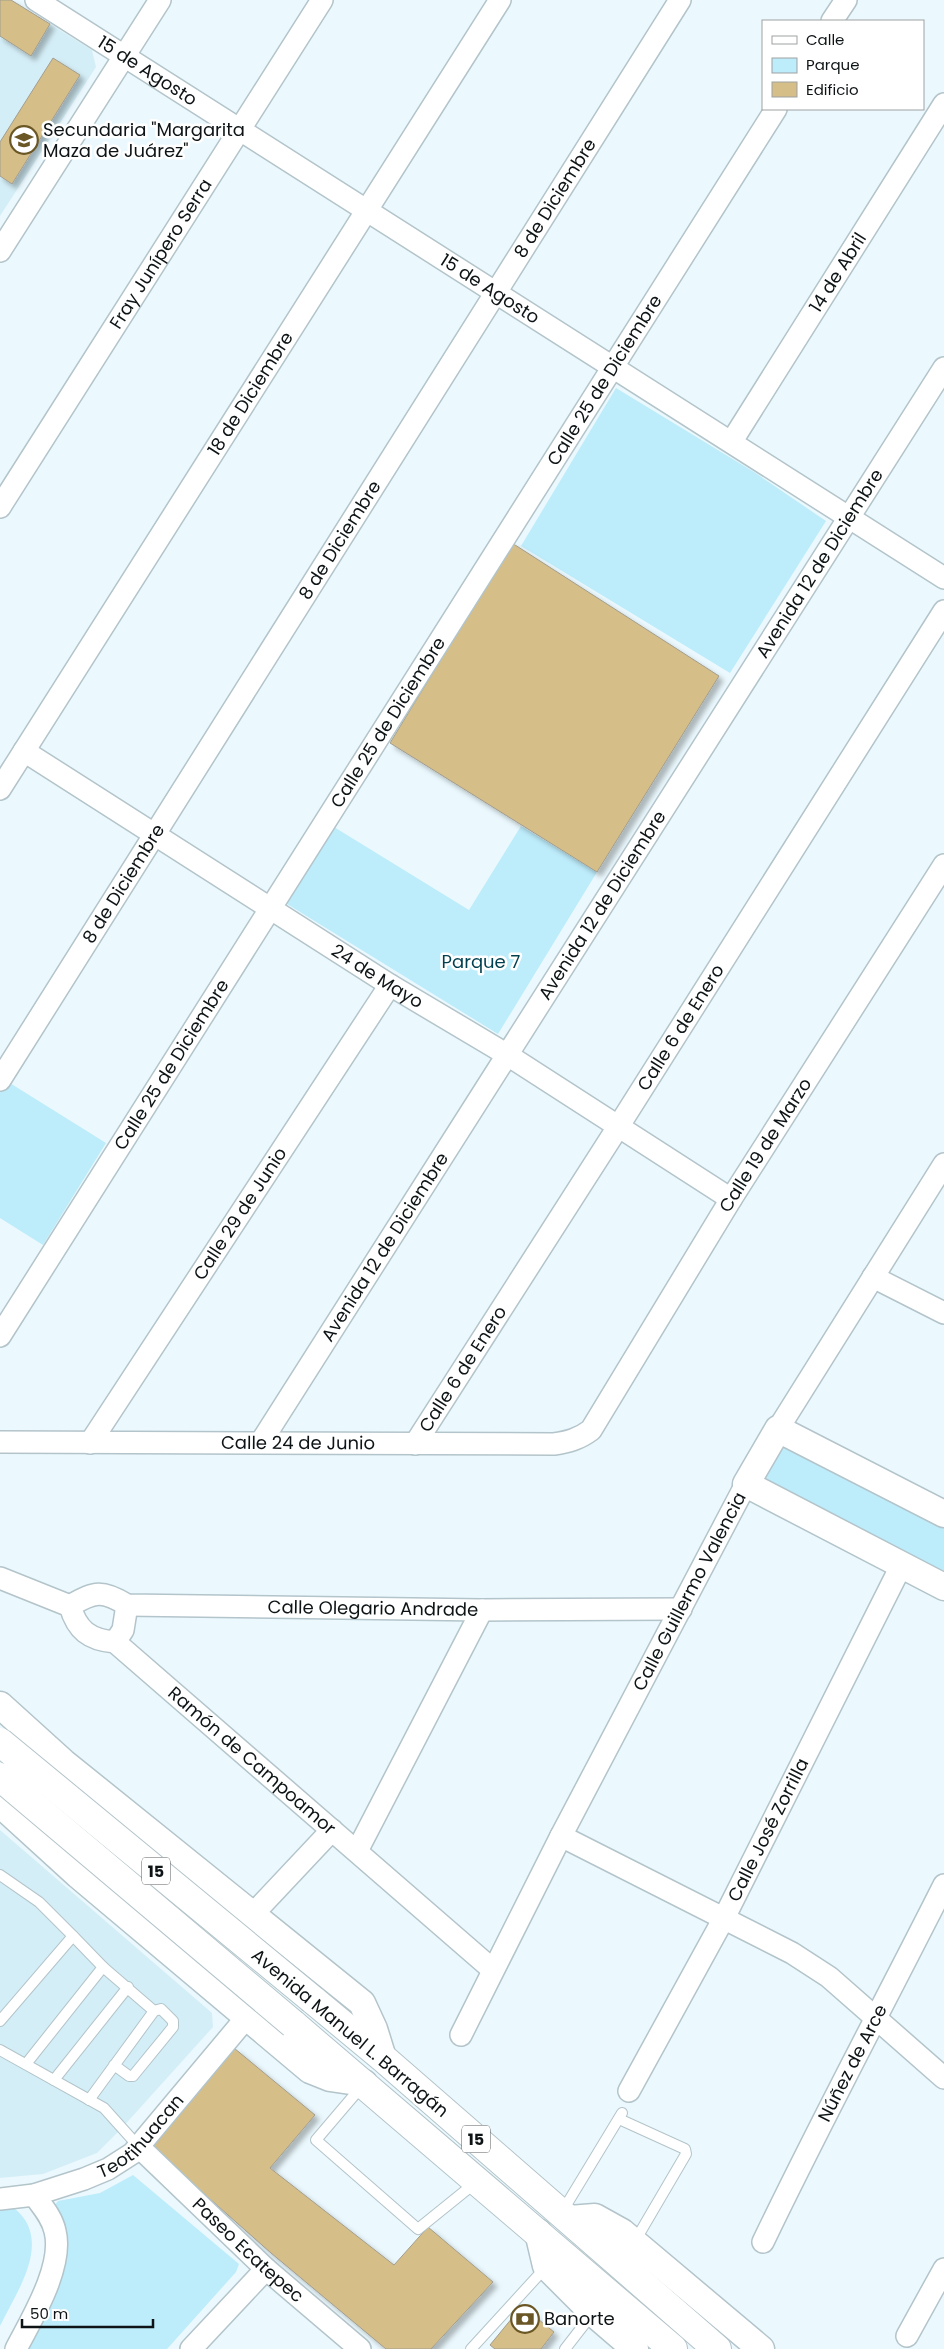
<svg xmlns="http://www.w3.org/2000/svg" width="944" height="2349" viewBox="0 0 944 2349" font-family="Poppins,sans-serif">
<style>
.built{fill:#d4eef7}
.green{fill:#bdecfb}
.building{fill:#d5be87;stroke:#a29d8f;filter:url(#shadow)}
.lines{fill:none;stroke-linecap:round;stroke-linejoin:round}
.service-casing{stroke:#b3c4ca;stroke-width:12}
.minor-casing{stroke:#b3c4ca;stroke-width:24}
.tertiary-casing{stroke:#b3c4ca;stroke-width:29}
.trunk-casing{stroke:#b3c4ca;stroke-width:30}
.service{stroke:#fff;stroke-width:10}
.minor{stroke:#fff;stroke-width:21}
.tertiary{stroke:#fff;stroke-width:26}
.trunk{stroke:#fff;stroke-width:28}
.trunk-bridge-casing{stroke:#b3c4ca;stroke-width:30;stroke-linecap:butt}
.trunk-bridge{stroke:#fff;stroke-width:28}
.labels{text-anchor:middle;stroke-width:5;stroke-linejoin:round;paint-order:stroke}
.shield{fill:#fff;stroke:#565a5c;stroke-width:1}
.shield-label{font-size:16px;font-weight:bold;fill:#0e1416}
.street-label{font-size:18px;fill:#0e1416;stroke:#fff}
.poi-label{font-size:18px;fill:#0e1416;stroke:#fff;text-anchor:start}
.park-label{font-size:18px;fill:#003f4f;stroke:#fff}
</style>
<defs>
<filter id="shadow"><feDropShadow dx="4.5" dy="4.5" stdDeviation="2.5" flood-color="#0004"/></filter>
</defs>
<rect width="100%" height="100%" fill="#ebf9fe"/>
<!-- built -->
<g class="built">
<path d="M0,0H11L92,50L96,67L0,216Z"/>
<path d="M0,1830L212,2013L213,2027L121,2129L97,2153L43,2174L0,2178Z"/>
</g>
<!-- green -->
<g class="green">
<path d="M616,388L754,472L826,521L730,673L521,546Z"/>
<path d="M521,826L597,872L498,1034L287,904L334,827L469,910Z"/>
<path d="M5,1080L106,1143L43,1245L0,1218V1088Z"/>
<path d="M784,1441L944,1525V1572L762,1480Z"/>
<path d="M133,2175L239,2264L236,2272L167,2349H22L56,2280L48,2214L58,2201L100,2193Z"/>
<path d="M14,2208C54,2240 17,2291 0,2326V2210Z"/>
</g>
<!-- building -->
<g class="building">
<path d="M0,0H11L50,24L31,56L0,36Z"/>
<path d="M53,58L80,75L12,184L0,176V142Z"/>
<path d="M512,543L719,676L597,872L390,743Z"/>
<path d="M234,2048L315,2115L270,2168L394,2265L428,2227L493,2282L431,2349H386L271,2253L150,2146Z"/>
<path d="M522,2306L554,2332L541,2349H495L490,2345Z"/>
</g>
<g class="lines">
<defs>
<g id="service">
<path d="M0,1875L39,1902L73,1936L0,2021"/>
<path d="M73,1936L103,1967"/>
<path d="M0,2050L104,2108L139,2147"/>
<path d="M26,2064L103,1967L154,2011"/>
<path d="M54,2080L128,1987"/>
<path d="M362,2086L316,2140L418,2229L475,2183"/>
<path d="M89,2100L154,2011L161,2009L173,2021V2027L133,2076H129L114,2065"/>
<path d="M619,2119L685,2149L686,2154L635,2241"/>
<path d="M562,2212L622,2113"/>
<path d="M471,2349L546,2267"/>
<path d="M565,2349L593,2313"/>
</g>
<g id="minor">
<path id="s1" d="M36,0L944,578"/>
<path d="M832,21L846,0"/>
<path d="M0,251L160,0"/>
<path id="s2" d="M732,441L944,104"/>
<path id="s3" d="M0,507L322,0"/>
<path id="s4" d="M24,751L390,985L506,1054L731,1199"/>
<path id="s5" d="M0,789L500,0"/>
<path id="s6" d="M0,1080L680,0"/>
<path d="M873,1277L944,1313"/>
<path id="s7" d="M0,1336L776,109"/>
<path d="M778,1429L944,1164"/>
<path id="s8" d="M0,1442L554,1444C568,1442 579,1439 591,1430L731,1199L944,865"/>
<path id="s9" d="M261,1442L944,368"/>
<path id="s10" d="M90,1443L390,985"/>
<path id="s11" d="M415,1444L618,1127L944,611"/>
<path id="s12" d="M0,1578L70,1606C77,1630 89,1640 115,1642L493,1970"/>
<path id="s13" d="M70,1606C94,1591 103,1590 127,1605L482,1610L681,1609"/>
<path d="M115,1642L123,1630L127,1605"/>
<path d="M561,1836L792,1953L829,1977L944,2078"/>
<path d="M357,1851L482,1610"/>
<path d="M253,1914L332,1830"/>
<path id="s14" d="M461,2035L561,1836L746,1484"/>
<path id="s15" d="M629,2091L724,1918L901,1566"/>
<path id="s16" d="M139,2147L266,2269L360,2349"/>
<path id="s17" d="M0,2199L34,2195L84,2179L108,2169L133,2153L246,2018"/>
<path id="s18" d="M763,2242C821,2121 884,2004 944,1885"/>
<path d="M907,2336L944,2269"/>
<path d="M16,2349C32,2318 64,2266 55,2231C52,2217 42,2206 34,2195"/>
<path d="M191,2349L266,2269"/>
</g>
<g id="tertiary">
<path d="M944,1514L778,1429L746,1484L944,1587"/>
<path d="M0,1705L63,1762L362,2003L374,2029L383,2058"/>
<path d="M0,1804L78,1875L310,2070L330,2078L364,2083"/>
<path d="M569,2219L595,2217L622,2232L761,2349"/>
<path d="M538,2232L546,2266L593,2313L635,2349"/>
</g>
<g id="trunk">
<path d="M313,2000L383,2058L717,2349"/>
<path d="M293,2024L673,2349"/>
</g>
</defs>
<!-- service casing -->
<use href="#service" class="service-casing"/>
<!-- minor casing -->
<use href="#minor" class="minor-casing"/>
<!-- tertiary casing -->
<use href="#tertiary" class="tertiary-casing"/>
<!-- trunk casing -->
<use href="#trunk" class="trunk-casing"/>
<!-- service -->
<use href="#service" class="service"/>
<!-- minor -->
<use href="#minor" class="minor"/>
<!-- tertiary -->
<use href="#tertiary" class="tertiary"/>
<!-- trunk -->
<use href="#trunk" class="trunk"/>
<defs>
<g id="trunk-bridge">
<path d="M0,1742L313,2000"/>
<path d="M0,1777L293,2024"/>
</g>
</defs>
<!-- trunk-bridge casing -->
<use href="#trunk-bridge" class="trunk-bridge-casing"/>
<!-- trunk-bridge -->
<use href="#trunk-bridge" class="trunk-bridge"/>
</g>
<!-- icons -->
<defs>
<symbol id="school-ring" viewBox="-11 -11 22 22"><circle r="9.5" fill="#fff" stroke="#6b5726" stroke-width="1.5"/><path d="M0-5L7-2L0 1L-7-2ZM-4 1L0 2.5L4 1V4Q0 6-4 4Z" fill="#6b5726"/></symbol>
<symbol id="bank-ring" viewBox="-11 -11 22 22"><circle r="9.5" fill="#fff" stroke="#6b5726" stroke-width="1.5"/><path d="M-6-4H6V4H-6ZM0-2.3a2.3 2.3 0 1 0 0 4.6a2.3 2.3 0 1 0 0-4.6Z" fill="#6b5726"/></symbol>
</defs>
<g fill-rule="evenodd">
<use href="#school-ring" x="8" y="124" width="32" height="32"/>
<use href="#bank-ring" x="509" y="2303" width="32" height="32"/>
</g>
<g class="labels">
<!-- shield labels -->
<g class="shield">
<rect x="142" y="1857.5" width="28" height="27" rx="4"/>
<rect x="462" y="2125.5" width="28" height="27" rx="4"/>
</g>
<g class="shield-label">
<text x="156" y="1877">15</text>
<text x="476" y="2145">15</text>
</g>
<!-- street labels -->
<g class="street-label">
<text dy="6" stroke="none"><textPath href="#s1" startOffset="132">15 de Agosto</textPath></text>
<text dy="6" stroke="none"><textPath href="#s6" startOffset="1042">8 de Diciembre</textPath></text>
<text dy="6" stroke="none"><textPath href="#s3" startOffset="300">Fray Junípero Serra</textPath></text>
<text dy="6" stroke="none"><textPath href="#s2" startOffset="199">14 de Abril</textPath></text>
<text dy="6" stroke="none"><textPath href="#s1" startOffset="538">15 de Agosto</textPath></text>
<text dy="6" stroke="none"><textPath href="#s7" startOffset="1131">Calle 25 de Diciembre</textPath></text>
<text dy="6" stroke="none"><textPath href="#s5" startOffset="468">18 de Diciembre</textPath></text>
<text dy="6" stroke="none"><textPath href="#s6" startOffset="638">8 de Diciembre</textPath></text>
<text dy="6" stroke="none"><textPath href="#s9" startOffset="1041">Avenida 12 de Diciembre</textPath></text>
<text dy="6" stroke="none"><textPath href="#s7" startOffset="726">Calle 25 de Diciembre</textPath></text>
<text dy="6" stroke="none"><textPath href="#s6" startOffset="232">8 de Diciembre</textPath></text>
<text dy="6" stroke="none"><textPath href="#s9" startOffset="636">Avenida 12 de Diciembre</textPath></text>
<text dy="6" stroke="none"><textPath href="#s4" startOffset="419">24 de Mayo</textPath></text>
<text dy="6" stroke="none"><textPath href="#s11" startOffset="494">Calle 6 de Enero</textPath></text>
<text dy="6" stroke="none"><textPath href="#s7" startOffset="321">Calle 25 de Diciembre</textPath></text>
<text dy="6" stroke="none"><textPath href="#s8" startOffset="928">Calle 19 de Marzo</textPath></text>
<text dy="6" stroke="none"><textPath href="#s10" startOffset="274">Calle 29 de Junio</textPath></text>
<text dy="6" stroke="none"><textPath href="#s9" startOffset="231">Avenida 12 de Diciembre</textPath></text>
<text dy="6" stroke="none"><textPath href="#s11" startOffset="89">Calle 6 de Enero</textPath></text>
<text dy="6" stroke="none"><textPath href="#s8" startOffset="298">Calle 24 de Junio</textPath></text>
<text dy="6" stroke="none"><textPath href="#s14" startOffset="499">Calle Guillermo Valencia</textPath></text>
<text dy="6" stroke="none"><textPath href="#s13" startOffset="308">Calle Olegario Andrade</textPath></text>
<text dy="6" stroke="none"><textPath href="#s12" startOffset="319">Ramón de Campoamor</textPath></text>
<text dy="6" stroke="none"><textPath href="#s15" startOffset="296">Calle José Zorrilla</textPath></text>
<text transform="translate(350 2033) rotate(40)" y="6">Avenida Manuel L. Barragán</text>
<text dy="6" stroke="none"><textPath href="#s18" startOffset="200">Núñez de Arce</textPath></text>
<text dy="6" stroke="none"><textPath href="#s17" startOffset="159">Teotihuacan</textPath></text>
<text dy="6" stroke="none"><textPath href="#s16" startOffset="150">Paseo Ecatepec</textPath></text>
</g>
<!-- poi labels -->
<g class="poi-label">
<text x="43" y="136">Secundaria "Margarita<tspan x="43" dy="21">Maza de Juárez"</tspan></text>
<text x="544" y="2325">Banorte</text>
</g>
<!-- park labels -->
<g class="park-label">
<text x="481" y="968">Parque 7</text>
</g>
</g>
<!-- legend -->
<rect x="762" y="20" width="162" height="90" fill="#ffffff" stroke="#9fa1a2"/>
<rect x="772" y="36" width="25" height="8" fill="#ffffff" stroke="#9fa1a2"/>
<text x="806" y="45" font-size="15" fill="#0e1416">Calle</text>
<rect x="772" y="58" width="25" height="15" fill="#bdecfb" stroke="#9fa1a2"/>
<text x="806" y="70" font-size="15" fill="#0e1416">Parque</text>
<rect x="772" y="82" width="25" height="15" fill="#d5be87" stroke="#9fa1a2"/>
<text x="806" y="95" font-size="15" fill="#0e1416">Edificio</text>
<!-- scale -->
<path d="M22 2319v8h131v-8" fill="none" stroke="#0e1416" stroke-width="2.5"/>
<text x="30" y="2319" font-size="15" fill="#0e1416" stroke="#ffffff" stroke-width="4" paint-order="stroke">50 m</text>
</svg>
